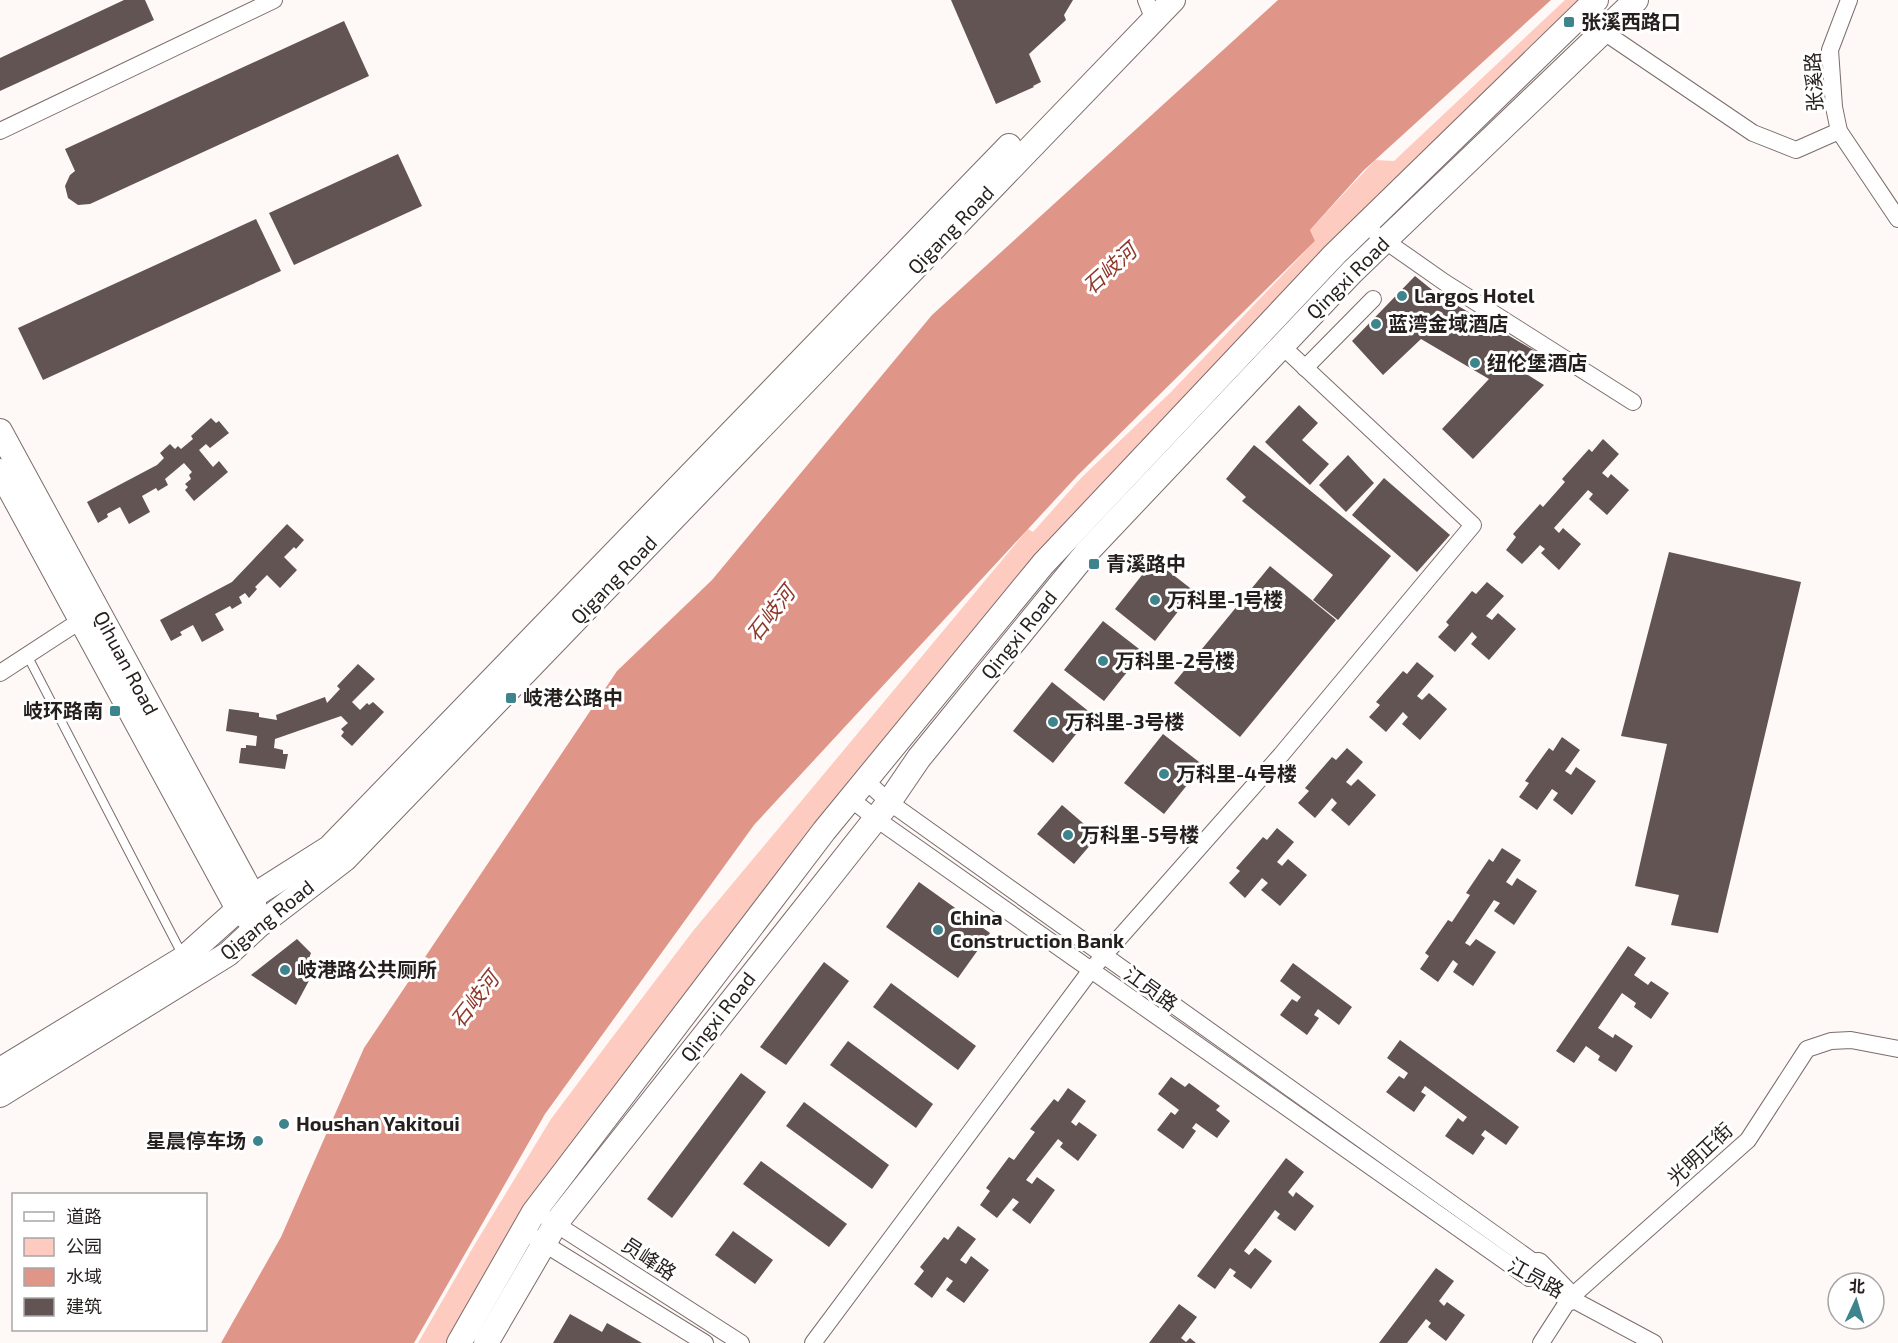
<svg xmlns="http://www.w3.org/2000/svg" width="1898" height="1343" viewBox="0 0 1898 1343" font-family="'Exo 2','Noto Sans SC',sans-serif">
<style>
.green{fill:#fecbc1}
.water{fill:#df9588}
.building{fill:#615452}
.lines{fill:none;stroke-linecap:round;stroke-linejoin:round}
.lane-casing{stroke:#7b6d6b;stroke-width:10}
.street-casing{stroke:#7b6d6b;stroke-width:18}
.secondary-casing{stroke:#7b6d6b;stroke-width:26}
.lane{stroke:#fff;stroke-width:8}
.street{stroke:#fff;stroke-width:16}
.secondary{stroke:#fff;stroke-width:24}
.poi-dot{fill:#3d848c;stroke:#fff;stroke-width:2}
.labels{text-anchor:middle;stroke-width:6;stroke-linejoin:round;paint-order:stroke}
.poi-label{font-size:20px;font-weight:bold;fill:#251f1e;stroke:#fff;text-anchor:start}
.street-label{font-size:20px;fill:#251f1e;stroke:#fff}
.water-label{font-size:21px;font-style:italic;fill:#8f372a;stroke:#fff}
</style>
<rect width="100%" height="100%" fill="#fef8f6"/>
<!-- green -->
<path class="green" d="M1565,0H1590L1096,491L884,738L730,935L449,1343H418L475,1244L551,1119L608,1043L693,931L1028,529L1033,532L1082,477L1171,392L1315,241L1310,230L1375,160L1394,161Z"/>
<!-- water -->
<path class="water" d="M1278,0H1551L1363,171L1310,230L1315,241L1078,475L754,825L545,1114L414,1343H221L281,1237L364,1048L617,671L712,580L932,315Z"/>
<!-- building -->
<g class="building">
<path d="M124,0H145L154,20L0,91V58Z"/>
<path d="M951,0H1073L1064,15L1066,20L1029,54L1041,82L1033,86L1034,87L996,104Z"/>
<path d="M344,21L369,76L90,204L78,205L68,198L65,186L70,175L75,171L65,149Z"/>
<path d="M398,154L422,206L294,265L269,213Z"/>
<path d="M256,219L281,271L43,380L18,328Z"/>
<path d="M1415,276L1436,293L1542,355L1528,375L1544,385L1473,459L1442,429L1489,379L1421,339L1383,375L1352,341Z"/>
<path d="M1299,405L1318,423L1302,440L1329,464L1310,485L1265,442Z"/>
<path d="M211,418L216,423L219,421L229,433L210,448L206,444L199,450L213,467L219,461L228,472L194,501L185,490L188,487L185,484L191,479L189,475L192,472L184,463L165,479L168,485L158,491L156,488L142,496L150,512L129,524L120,507L107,514L108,517L98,523L87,502L157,465L164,458L160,453L170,444L175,449L178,446L181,449L193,439L191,436Z"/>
<path d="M1603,439L1619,454L1602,473L1608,478L1611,474L1629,490L1607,515L1589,499L1593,494L1588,490L1554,528L1559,533L1563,528L1581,544L1559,570L1541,553L1545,549L1540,545L1522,564L1506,550L1516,537L1513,534L1540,504L1543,507L1565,482L1562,479L1589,449L1592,452Z"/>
<path d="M1254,445L1391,556L1338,620L1313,600L1333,575L1242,501L1246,497L1226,479Z"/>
<path d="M1348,455L1374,483L1346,512L1319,485Z"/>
<path d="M1384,478L1450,535L1417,572L1352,515Z"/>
<path d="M287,524L304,540L296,549L294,547L284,557L297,570L280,588L267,575L255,587L257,589L249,598L245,593L239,597L242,603L232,609L230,606L215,614L224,630L202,642L193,625L180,632L182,635L171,641L160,620L232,582Z"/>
<path d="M1669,552L1801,582L1718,933L1671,925L1679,895L1635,886L1667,744L1621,736Z"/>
<path d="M1154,560L1194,591L1155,641L1115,609Z"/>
<path d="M1270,566L1336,620L1240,737L1174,683Z"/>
<path d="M1487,582L1504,596L1486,616L1492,620L1498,613L1516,629L1489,660L1471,644L1477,637L1472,632L1455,652L1438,637L1449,625L1446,622L1472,591L1476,594Z"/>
<path d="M1103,621L1143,652L1104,701L1064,670Z"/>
<path d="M1417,662L1434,676L1417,696L1422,700L1429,693L1447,709L1420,740L1402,724L1408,717L1403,712L1386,732L1369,717L1380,705L1376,702L1403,671L1407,674Z"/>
<path d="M358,664L375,679L352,702L360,710L367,703L369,705L373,702L384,712L352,746L341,736L344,732L341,729L348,723L341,716L275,739L274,748L283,750V754H288L285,769L239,763L241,748H246V745L256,746L257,736L226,731L229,709L259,713V717L277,720L276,715L325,697L327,703L340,689L337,686Z"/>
<path d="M1052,682L1092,714L1053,763L1013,731Z"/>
<path d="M1163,734L1203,765L1164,814L1124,783Z"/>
<path d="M1562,737L1580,750L1565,771L1571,775L1576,767L1596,781L1572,815L1553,800L1558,793L1552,789L1537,810L1519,797L1529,783L1525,781L1549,748L1553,751Z"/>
<path d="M1347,748L1363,762L1346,782L1351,786L1358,779L1376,795L1349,826L1331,810L1337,803L1332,798L1315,818L1298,803L1309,791L1305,788L1332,757L1336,760Z"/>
<path d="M1062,805L1098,836L1074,864L1037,834Z"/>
<path d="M1277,828L1294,842L1277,862L1282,866L1288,859L1307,875L1280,906L1261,890L1268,883L1262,878L1245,898L1229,883L1240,871L1236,868L1263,837L1267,840Z"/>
<path d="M1502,848L1521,860L1506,882L1512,886L1517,878L1537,891L1514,925L1494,911L1500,903L1494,900L1465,943L1470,946L1476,939L1496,952L1473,986L1453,972L1458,964L1453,960L1438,982L1420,969L1429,956L1425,953L1448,920L1452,922L1470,895L1466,893L1489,859L1493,862Z"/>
<path d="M919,882L990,933L958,978L886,927Z"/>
<path d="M297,939L311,953L308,961L314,966L312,975L296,1005L251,975Z"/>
<path d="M1628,946L1646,958L1634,975L1648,985L1651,981L1669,993L1651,1019L1634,1007L1636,1003L1622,993L1598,1028L1613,1038L1615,1034L1633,1046L1616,1072L1598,1060L1600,1056L1586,1046L1574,1063L1556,1051Z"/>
<path d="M824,962L849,981L786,1065L760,1047Z"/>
<path d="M1293,963L1352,1007L1339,1025L1318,1009L1314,1015L1319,1018L1307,1035L1280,1015L1292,999L1297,1002L1301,997L1280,981Z"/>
<path d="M891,983L976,1046L958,1070L873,1007Z"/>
<path d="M1400,1040L1519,1127L1506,1145L1485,1130L1481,1135L1485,1138L1473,1155L1445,1136L1458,1118L1463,1122L1467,1117L1425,1086L1421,1092L1426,1095L1414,1112L1386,1092L1399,1076L1404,1079L1408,1073L1387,1058Z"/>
<path d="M848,1041L933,1104L916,1128L830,1065Z"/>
<path d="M741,1073L766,1092L672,1218L647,1199Z"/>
<path d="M1171,1077L1185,1087L1189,1083L1220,1106L1216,1110L1230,1121L1217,1138L1196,1123L1192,1128L1196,1131L1183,1149L1157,1130L1171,1112L1175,1115L1179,1110L1158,1094Z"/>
<path d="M1068,1088L1086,1101L1071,1122L1076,1126L1079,1122L1097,1135L1078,1161L1060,1147L1063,1143L1058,1139L1026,1180L1032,1184L1037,1177L1055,1190L1030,1224L1012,1210L1019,1202L1013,1198L997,1218L980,1205L990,1191L986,1188L1009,1157L1014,1160L1035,1132L1030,1129L1054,1099L1058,1102Z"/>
<path d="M804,1102L889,1165L872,1189L786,1126Z"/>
<path d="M1286,1158L1304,1172L1288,1192L1293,1197L1296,1192L1314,1206L1295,1231L1277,1218L1280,1214L1275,1210L1244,1251L1249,1255L1255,1248L1272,1261L1251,1289L1233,1276L1236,1272L1230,1268L1215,1289L1197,1276Z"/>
<path d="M761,1161L847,1224L829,1247L743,1184Z"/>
<path d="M958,1226L976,1239L960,1260L966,1264L971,1256L989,1270L964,1303L946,1290L953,1281L947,1277L932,1298L914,1284L924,1271L920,1267L944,1237L948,1240Z"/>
<path d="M733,1231L773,1260L755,1284L715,1255Z"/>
<path d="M1436,1268L1454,1281L1439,1301L1444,1306L1447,1302L1465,1315L1446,1341L1428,1327L1431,1323L1426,1319L1407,1343H1379Z"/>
<path d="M1179,1304L1197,1317L1181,1338L1186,1342L1190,1338L1196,1343H1149Z"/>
<path d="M570,1314L602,1332L607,1323L642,1343H553Z"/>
</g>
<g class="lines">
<defs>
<path id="lane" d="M27,655L183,956"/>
<g id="street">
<path d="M1146,0L1154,20"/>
<path d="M1849,0L1830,50L1834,107L1839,131L1898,219"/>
<path d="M1586,9L1604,32L1753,133L1796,150L1839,131"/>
<path d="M0,131L274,0"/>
<path d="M1377,235L1444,282L1633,402"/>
<path d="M1305,368L1373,299"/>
<path d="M0,673L89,615"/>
<path d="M867,782L889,802L1538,1265"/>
<path d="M852,800L875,818L1529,1278"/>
<path d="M548,1219L741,1343"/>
<path d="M535,1238L705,1343"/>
<path d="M1570,1298L1654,1343"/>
<path d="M813,1343L1091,970L1281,755L1473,525L1282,346"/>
<path d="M1541,1343L1570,1298L1748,1140L1807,1049L1831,1041L1851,1040L1898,1049"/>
</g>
<g id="secondary">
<path d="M0,431L253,896L255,912"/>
<path d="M0,471L238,909L249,919"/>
<path d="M0,1070L184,958L253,896L329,848L1009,146"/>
<path d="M0,1095L228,954L258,926L345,859L1173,0"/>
<path d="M1538,1265L1570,1298"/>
<path d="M459,1343L534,1212L824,831L1043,564L1335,254L1596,0"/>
<path d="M486,1343L556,1223L889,802L919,758L1087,552L1352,272L1636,0"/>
</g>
</defs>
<!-- lane casing -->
<use href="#lane" class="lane-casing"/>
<!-- street casing -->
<use href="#street" class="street-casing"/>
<!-- secondary casing -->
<use href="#secondary" class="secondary-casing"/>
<!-- lane -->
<use href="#lane" class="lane"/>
<!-- street -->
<use href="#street" class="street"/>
<!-- secondary -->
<use href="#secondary" class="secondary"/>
</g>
<!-- markers -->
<g class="poi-dot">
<rect x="1563" y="16" width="12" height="12" rx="3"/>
<circle cx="1402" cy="296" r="6"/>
<circle cx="1376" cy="324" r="6"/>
<circle cx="1475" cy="363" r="6"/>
<rect x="1088" y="558" width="12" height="12" rx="3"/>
<circle cx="1155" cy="600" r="6"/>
<circle cx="1103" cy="661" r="6"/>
<rect x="505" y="692" width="12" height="12" rx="3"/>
<rect x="109" y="705" width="12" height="12" rx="3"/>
<circle cx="1053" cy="722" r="6"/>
<circle cx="1164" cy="774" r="6"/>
<circle cx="1068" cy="835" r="6"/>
<circle cx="938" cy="930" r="6"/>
<circle cx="285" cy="970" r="6"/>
<circle cx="284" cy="1124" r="6"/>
<circle cx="258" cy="1141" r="6"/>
</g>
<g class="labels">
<!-- poi labels -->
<g class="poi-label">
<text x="1581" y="29">张溪西路口</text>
<text x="1414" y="303">Largos Hotel</text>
<text x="1388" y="331">蓝湾金域酒店</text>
<text x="1487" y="370">纽伦堡酒店</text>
<text x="1106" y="571">青溪路中</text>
<text x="1167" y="607">万科里-1号楼</text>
<text x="1115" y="668">万科里-2号楼</text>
<text x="523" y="705">岐港公路中</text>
<text x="103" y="718" text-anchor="end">岐环路南</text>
<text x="1065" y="729">万科里-3号楼</text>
<text x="1176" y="781">万科里-4号楼</text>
<text x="1080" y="842">万科里-5号楼</text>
<text x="950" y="925">China<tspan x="950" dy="23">Construction Bank</tspan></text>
<text x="297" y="977">岐港路公共厕所</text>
<text x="296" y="1131">Houshan Yakitoui</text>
<text x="246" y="1148" text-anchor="end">星晨停车场</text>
</g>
<!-- street labels -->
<g class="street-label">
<text transform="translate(1814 82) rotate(-93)" y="7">张溪路</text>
<text transform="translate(951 230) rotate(-46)" y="7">Qigang Road</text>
<text transform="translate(1348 278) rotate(-45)" y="7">Qingxi Road</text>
<text transform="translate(614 580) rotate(-46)" y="7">Qigang Road</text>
<text transform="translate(1019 635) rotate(-51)" y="7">Qingxi Road</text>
<text transform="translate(126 663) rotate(62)" y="7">Qihuan Road</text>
<text transform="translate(267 920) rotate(-39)" y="7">Qigang Road</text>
<text transform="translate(1151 989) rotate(36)" y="7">江员路</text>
<text transform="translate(718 1017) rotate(-52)" y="7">Qingxi Road</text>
<text transform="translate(1700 1154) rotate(-43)" y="7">光明正街</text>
<text transform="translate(649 1259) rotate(33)" y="7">员峰路</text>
<text transform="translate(1536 1278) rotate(29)" y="7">江员路</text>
</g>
<!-- water labels -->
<g class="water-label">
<text transform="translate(1110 269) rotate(-42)" y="7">石岐河</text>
<text transform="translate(771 614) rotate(-52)" y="7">石岐河</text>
<text transform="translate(475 1000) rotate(-52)" y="7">石岐河</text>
</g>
</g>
<!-- legend -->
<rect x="12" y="1193" width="195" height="138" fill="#ffffff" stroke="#a8a5a5" stroke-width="1.5"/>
<rect x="24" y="1212" width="30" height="9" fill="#ffffff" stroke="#a8a5a5" stroke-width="1.5"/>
<text x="66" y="1223" font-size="18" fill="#251f1e">道路</text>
<rect x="24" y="1238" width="30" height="18" fill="#fecbc1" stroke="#a8a5a5" stroke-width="1.5"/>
<text x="66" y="1253" font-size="18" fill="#251f1e">公园</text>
<rect x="24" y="1268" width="30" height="18" fill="#df9588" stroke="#a8a5a5" stroke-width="1.5"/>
<text x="66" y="1283" font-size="18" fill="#251f1e">水域</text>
<rect x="24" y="1298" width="30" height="18" fill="#615452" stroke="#a8a5a5" stroke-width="1.5"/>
<text x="66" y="1313" font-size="18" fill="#251f1e">建筑</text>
<!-- north arrow -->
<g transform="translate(1856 1301) rotate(4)"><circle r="28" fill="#ffffff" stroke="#a8a5a5" stroke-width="1.5"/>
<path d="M0-4.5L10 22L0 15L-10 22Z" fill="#3d848c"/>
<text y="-9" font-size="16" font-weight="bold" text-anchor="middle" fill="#251f1e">北</text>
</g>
</svg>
